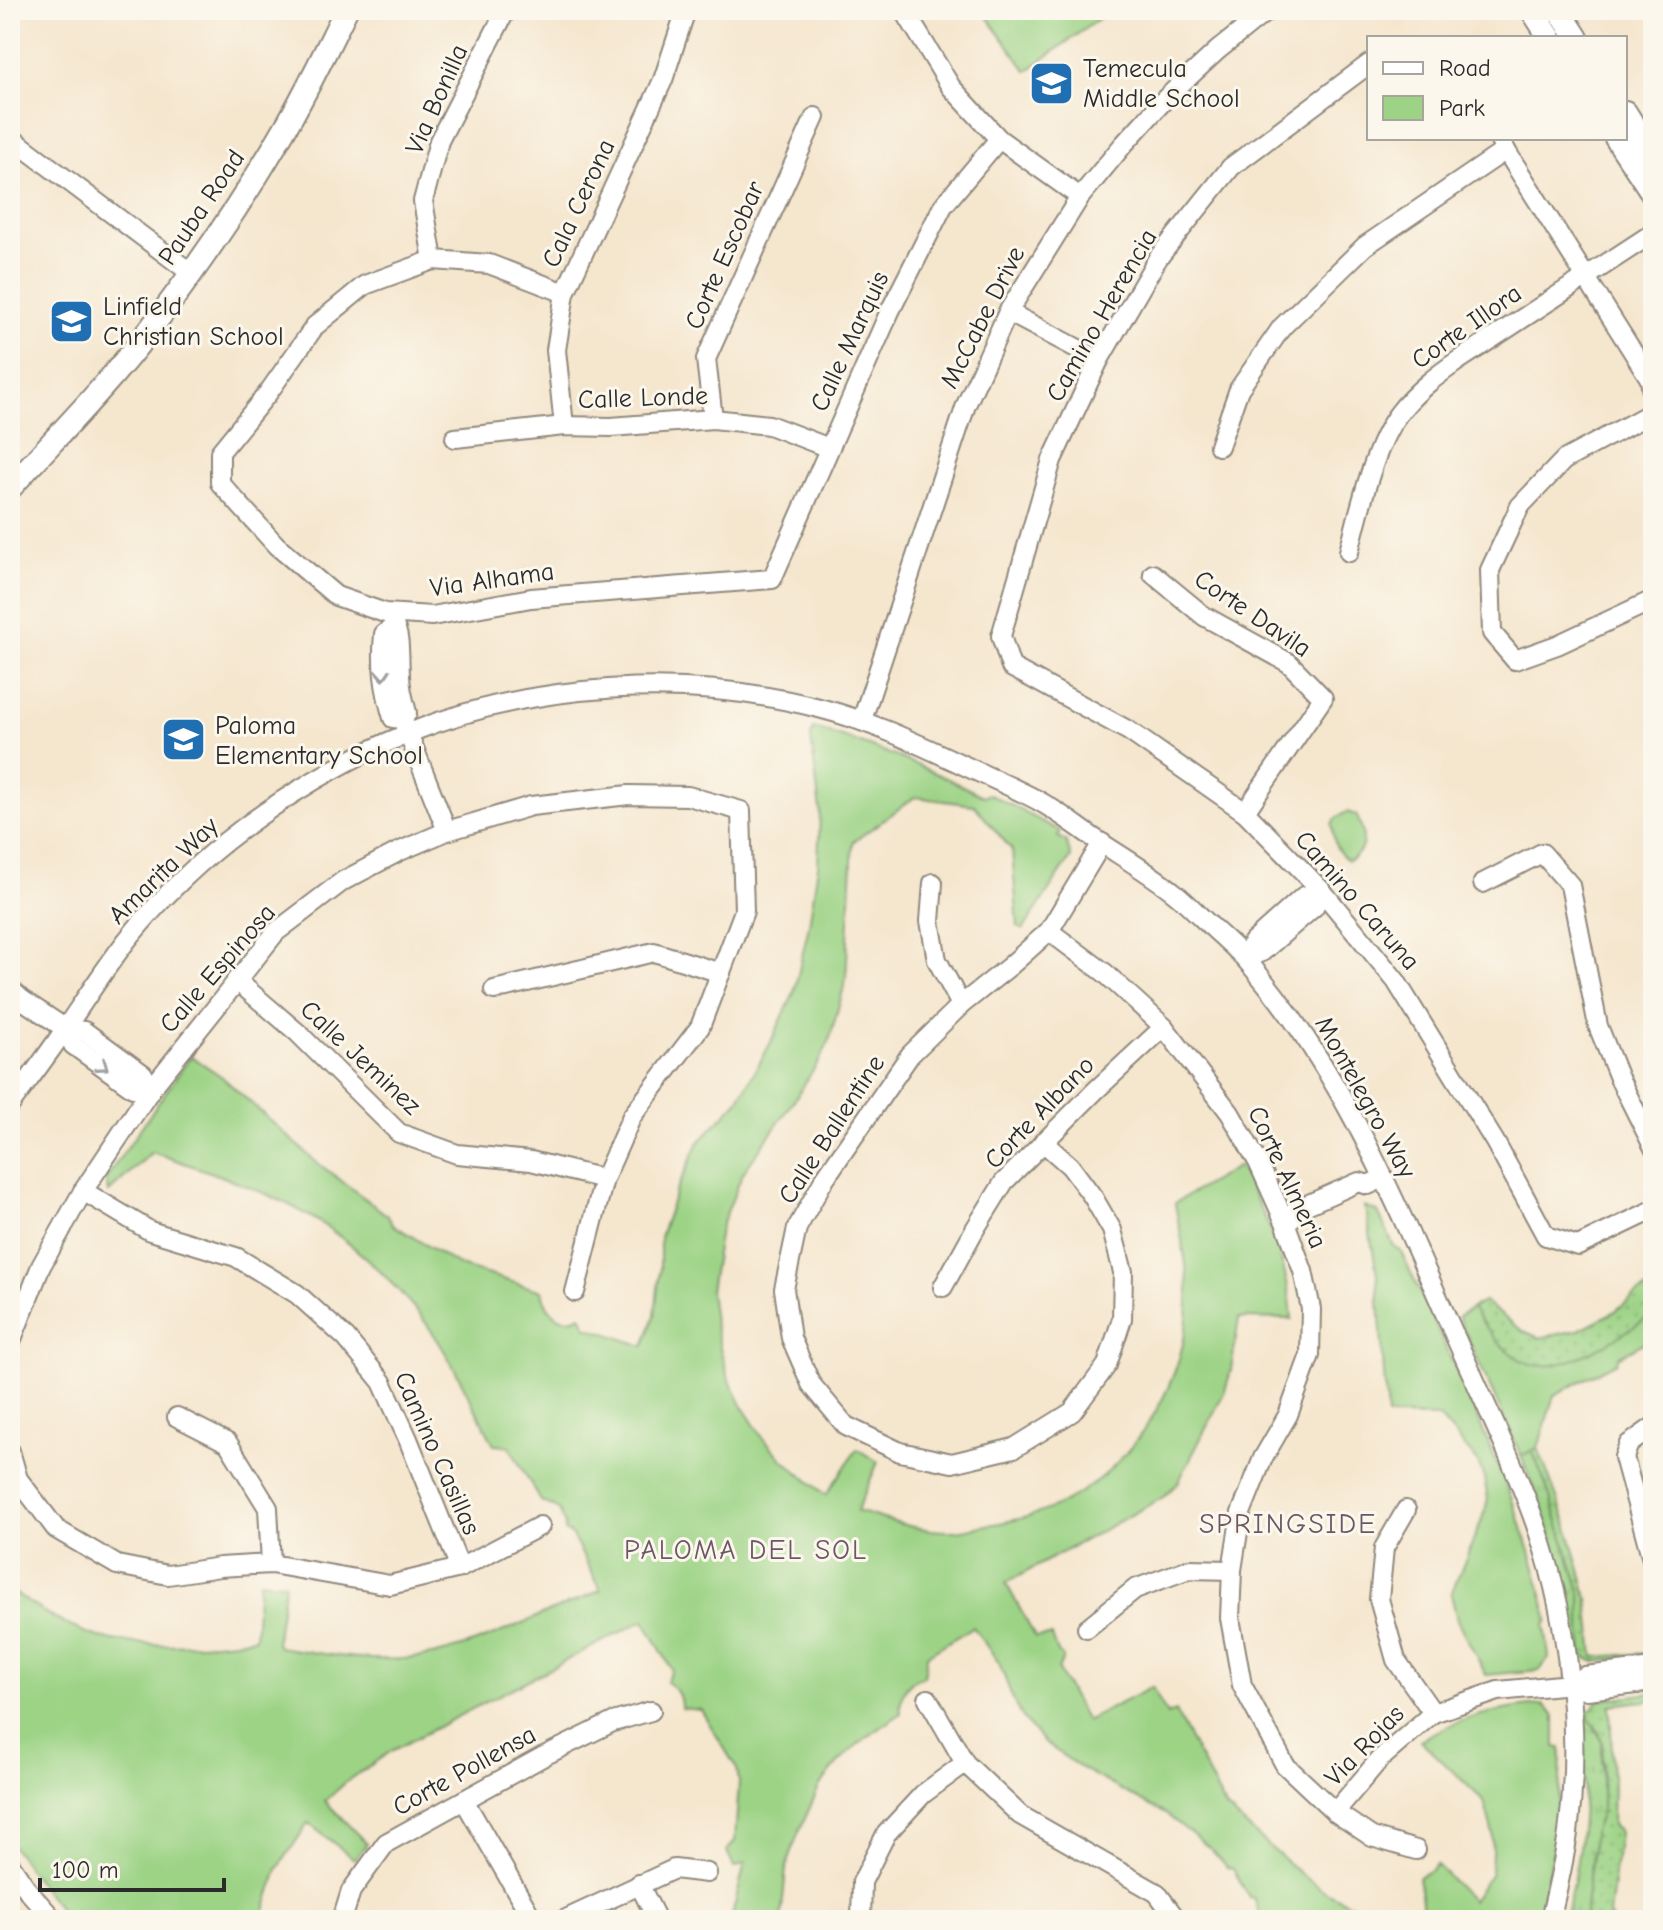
<svg xmlns="http://www.w3.org/2000/svg" width="1663" height="1930" viewBox="0 0 1663 1930" font-family="'Comic Neue',sans-serif">
<style>
.grass{fill:url(#grass-tufts);stroke:#647f58;stroke-width:2}
.park{fill:#9cd385;stroke:#647f58;stroke-width:2}
.garden{fill:url(#garden-dots);stroke:#647f58;stroke-width:2}
.lines{fill:none;stroke-linecap:round;stroke-linejoin:round}
.minor-casing{stroke:#90887c;stroke-width:22}
.major-casing{stroke:#90887c;stroke-width:26}
.minor{stroke:#fff;stroke-width:18}
.major{stroke:#fff;stroke-width:22}
.oneway{stroke:#a0a0a0}
.labels{text-anchor:middle;stroke-width:6;stroke-linejoin:round;paint-order:stroke}
.poi-label{font-size:26px;fill:#2b2b2b;stroke:#fbf7ec;text-anchor:start}
.street-label{font-size:26px;fill:#2b2b2b;stroke:#fbf7ec}
.neighbourhood-label{font-size:28px;letter-spacing:2px;fill:#6b5765;stroke:#fbf7ec}
</style>
<defs>
<pattern id="grass-tufts" width="24" height="20" patternUnits="userSpaceOnUse" patternTransform="scale(2)"><rect width="24" height="20" fill="#9cd385"/><path d="M3 7l-1-3M5 7V3M7 7l1-3M15 17l-1-3M17 17v-4M19 17l1-3" fill="none" stroke="#87b573"/></pattern>
<pattern id="garden-dots" width="8" height="8" patternUnits="userSpaceOnUse" patternTransform="scale(2)"><rect width="8" height="8" fill="#9cd385"/><path d="M2 2h.1M6 6h.1" fill="none" stroke="#87b573" stroke-width="1.8" stroke-linecap="round"/></pattern>
</defs>
<rect width="100%" height="100%" fill="#fbf7ec"/>
<filter id="ink" filterUnits="userSpaceOnUse"><feTurbulence type="fractalNoise" baseFrequency=".0125" numOctaves="2"/><feDisplacementMap in="SourceGraphic" scale="16" xChannelSelector="R" yChannelSelector="G"/><feConvolveMatrix kernelMatrix="1 2 1 2 8 2 1 2 1" color-interpolation-filters="sRGB"/></filter>
<filter id="wash" filterUnits="userSpaceOnUse"><feTurbulence type="fractalNoise" baseFrequency=".006" numOctaves="4" result="noise"/><feDisplacementMap in="SourceGraphic" scale="32" xChannelSelector="R" yChannelSelector="G"/><feGaussianBlur stdDeviation="1.8" result="paint"/><feColorMatrix in="noise" values="0 0 0 0 0 0 0 0 0 0 0 0 0 0 0 0 0 1.4 0 .05"/><feComposite in="paint" operator="in"/></filter>
<g filter="url(#wash)">
<rect width="100%" height="100%" fill="#f5e6ce"/>
<!-- grass -->
<g class="grass">
<path d="M1532,1450L1548,1490L1581,1594V1630L1583,1656H1578C1568,1586 1550,1520 1521,1456Z"/>
<path d="M1589,1712C1590,1723 1598,1731 1602,1742V1810L1593,1834V1849L1586,1899L1585,1914L1588,1920H1564C1583,1854 1587,1782 1583,1713Z"/>
</g>
<!-- park -->
<g class="park">
<path d="M982,10H1102L1105,14L1027,71Z"/>
<path d="M813,728C873,745 928,768 983,796L990,794L1060,831L1058,837L1066,841L1071,857L1023,930L1018,927L1012,850L974,805L915,797L853,842L846,979L829,1042L819,1061L789,1108L743,1173L720,1229L710,1291L714,1322L721,1352L729,1379L744,1409L761,1435L781,1458L826,1495L857,1449L878,1462L857,1511C888,1520 919,1532 951,1531C961,1531 972,1528 982,1526C1011,1522 1042,1515 1068,1500C1137,1461 1188,1378 1188,1299C1189,1267 1180,1234 1175,1203L1239,1166C1265,1214 1289,1263 1292,1319L1239,1318L1231,1370L1225,1391L1178,1483L1162,1498L1006,1583L1035,1637L1052,1636L1058,1653L1063,1658L1058,1670L1086,1721L1152,1687L1167,1715L1175,1711L1226,1808L1303,1876L1326,1892L1383,1920H1262L1254,1898L1249,1897L1233,1869L1227,1868L1211,1849L1167,1815L1079,1767L1044,1742L1029,1726L1016,1707L999,1663L973,1627L927,1655L924,1676C906,1680 899,1695 901,1713L858,1744L839,1762L820,1785L797,1836L786,1869L781,1920H731L745,1863L734,1868L727,1851L735,1841L739,1782L737,1769L701,1710L681,1708C681,1695 676,1688 666,1682L672,1670L644,1620L391,1751L345,1783L325,1801L367,1844L354,1859L308,1823L278,1869L262,1920H69L43,1889L10,1842V1589C33,1607 58,1622 84,1632C130,1650 207,1646 255,1638L259,1581L285,1583L276,1643L279,1647C322,1654 378,1664 421,1657C464,1650 504,1631 544,1614C563,1606 583,1599 601,1590L571,1534L564,1531L565,1525L559,1510L541,1501L509,1446L494,1445C472,1404 453,1360 426,1323C393,1280 346,1235 299,1210C254,1186 201,1169 152,1152L108,1193L106,1178L191,1056L221,1076L315,1161L388,1216L392,1224L460,1266L542,1291C546,1311 561,1326 581,1315L587,1327L644,1346L655,1315L660,1269V1237L676,1191L699,1142L738,1101L769,1046L794,993L809,925L818,866L820,811L811,737Z"/>
<path d="M1347,812L1356,815C1365,831 1368,853 1348,860C1334,851 1334,840 1332,824L1337,817Z"/>
<path d="M1364,1207L1378,1212L1394,1247L1400,1250C1424,1300 1447,1350 1470,1401C1502,1472 1533,1544 1548,1621L1545,1625L1549,1658L1540,1670L1486,1675L1457,1620L1451,1594L1484,1515L1488,1499L1484,1478L1478,1462L1439,1417L1387,1416L1377,1274L1367,1216Z"/>
<path d="M1653,1286V1338L1618,1357L1617,1362L1554,1395L1538,1448L1521,1456L1458,1316L1484,1302L1521,1330L1540,1338L1579,1330L1614,1312L1637,1294Z"/>
<path d="M1543,1705L1555,1716V1747L1561,1748L1560,1780L1553,1851L1538,1919L1422,1920V1901L1418,1877L1431,1870L1436,1864L1472,1901L1491,1873L1493,1835L1484,1801L1420,1740C1460,1717 1497,1709 1543,1705Z"/>
</g>
<!-- garden -->
<g class="garden">
<path d="M1653,1286V1314C1625,1333 1570,1371 1535,1365C1508,1360 1487,1330 1472,1308L1484,1302L1521,1330L1539,1338L1579,1330L1614,1312L1637,1294Z"/>
<path d="M1538,1448L1569,1530L1588,1599L1594,1657L1650,1653L1647,1656L1595,1662L1583,1656L1581,1630V1594L1548,1490L1532,1450Z"/>
<path d="M1653,1693V1700L1610,1705L1613,1778L1612,1825L1619,1832L1609,1915L1612,1920H1588L1585,1914L1586,1899L1593,1849V1834L1602,1810L1603,1760L1602,1742L1599,1732L1589,1719V1712L1599,1700Z"/>
</g>
</g>
<g filter="url(#ink)">
<g class="lines">
<defs>
<g id="minor">
<path d="M904,10L951,87L999,139L1080,197"/>
<path d="M1369,64L1231,167L1158,258L1099,360L1052,460L1001,636L1011,667L1129,731L1245,812L1322,891L1396,981L1495,1142L1546,1236L1578,1246L1653,1210"/>
<path d="M10,137L191,273"/>
<path d="M1498,138L1650,379L1653,399"/>
<path d="M433,260L423,201L439,141L506,10"/>
<path d="M565,293L489,264L433,260L365,285L315,326L268,393L220,452V483L276,545L336,596L385,613L432,616L531,598L772,579L890,311L943,206L999,139"/>
<path d="M1008,312L1099,360"/>
<path d="M1653,412L1564,460L1520,506L1490,570L1492,633L1515,660L1557,645L1653,600"/>
<path d="M713,419L706,359L815,117"/>
<path d="M564,426L556,350L565,293L663,80L686,10"/>
<path d="M455,438L564,426L611,427L713,419L769,425L829,448"/>
<path d="M1219,446L1239,389L1282,327L1365,246L1506,150"/>
<path d="M1349,552C1359,512 1374,445 1399,413C1416,391 1436,376 1459,360L1653,233"/>
<path d="M1153,574L1204,616L1289,663L1323,698L1245,812"/>
<path d="M395,618L394,626C402,637 398,669 401,686C402,695 405,704 407,713L402,719"/>
<path d="M394,626L384,634C381,665 384,688 393,718L402,719L408,733L447,831"/>
<path d="M862,720L966,405L1008,312L1080,197L1123,145L1166,98L1218,50L1268,10"/>
<path d="M933,883L930,921L937,960L961,1005"/>
<path d="M1483,883L1542,853L1570,885L1598,1026L1619,1078L1653,1146"/>
<path d="M1049,931L1105,973L1164,1027L1230,1113L1258,1162L1285,1222L1303,1271L1311,1309L1310,1355L1288,1415L1263,1458L1241,1513L1232,1570L1230,1618L1242,1685L1285,1765L1335,1812L1372,1837L1416,1850"/>
<path d="M1245,958L1253,942L1304,896L1322,891"/>
<path d="M1245,958L1262,952L1314,907L1322,891"/>
<path d="M236,980L298,1033L399,1133L457,1154L531,1161L604,1179"/>
<path d="M10,989L21,999L66,1029L84,1031L143,1074L151,1089"/>
<path d="M494,990L654,952L721,973"/>
<path d="M66,1029L73,1045L133,1088L151,1089"/>
<path d="M10,1105C30,1078 51,1051 69,1023C88,995 106,967 127,940C155,905 189,871 225,842C279,799 345,759 409,733C533,682 689,674 819,708C867,720 914,742 959,763C986,776 1013,787 1039,801C1057,811 1074,824 1091,836C1119,855 1149,872 1175,893C1185,901 1194,910 1203,919C1218,933 1235,947 1248,962C1340,1068 1394,1198 1450,1325C1480,1394 1515,1463 1539,1534C1570,1629 1581,1734 1568,1833C1564,1862 1557,1891 1550,1920"/>
<path d="M1043,1142L1070,1166L1093,1197L1112,1230L1123,1272L1122,1319L1107,1365L1072,1412L1014,1448L952,1463L900,1452L846,1426L811,1384L791,1338L784,1289L797,1228L825,1178L910,1055L961,1005L1010,966L1049,931L1102,843"/>
<path d="M83,1191L150,1231L236,1257L297,1294L346,1338L382,1382L408,1439L460,1568"/>
<path d="M1292,1218L1295,1210L1359,1182L1368,1185L1383,1178"/>
<path d="M943,1287L975,1229L1004,1182L1095,1091L1164,1027"/>
<path d="M10,1344L41,1266L83,1191L151,1089L276,932L343,881L398,852L447,831L531,806L629,795L688,796L741,811L744,911L700,1027L632,1116L604,1179L575,1292"/>
<path d="M177,1417L228,1443L268,1508L271,1564"/>
<path d="M1653,1427L1629,1444L1624,1457L1653,1563"/>
<path d="M10,1451L18,1479L56,1529L117,1565L168,1575L220,1567L271,1564L390,1585L460,1568L540,1526"/>
<path d="M1406,1510L1384,1548L1379,1599L1396,1660L1433,1713"/>
<path d="M1087,1628L1135,1589L1189,1569L1232,1570"/>
<path d="M1571,1684L1587,1690L1653,1682"/>
<path d="M928,1699L965,1763L1020,1815L1157,1893L1177,1920"/>
<path d="M464,1800L533,1920"/>
<path d="M1335,1812L1379,1760L1433,1713L1498,1691L1571,1684L1585,1676L1653,1668"/>
<path d="M10,1864L29,1892L54,1920"/>
<path d="M639,1884L657,1920"/>
<path d="M342,1920L351,1891L386,1843L544,1756L613,1722L651,1711"/>
<path d="M564,1920L674,1869L707,1873"/>
<path d="M861,1920L862,1882L886,1834L923,1794L965,1763"/>
</g>
<g id="major">
<path d="M1532,10L1550,38"/>
<path d="M1559,10L1577,38"/>
<path d="M1625,112L1653,156"/>
<path d="M1616,138L1653,194"/>
<path d="M10,488C57,436 106,387 148,332C197,268 244,200 284,130C307,91 326,50 346,10"/>
</g>
</defs>
<!-- minor casing -->
<use href="#minor" class="minor-casing"/>
<!-- major casing -->
<use href="#major" class="major-casing"/>
<!-- minor -->
<use href="#minor" class="minor"/>
<!-- major -->
<use href="#major" class="major"/>
</g>
<!-- one-way arrows -->
<defs><path id="oneway-chevron" d="M-2-3.5L2.5 0L-2 3.5" fill="none" stroke-width="1.6" stroke-linecap="round" stroke-linejoin="round" transform="scale(2)"/></defs>
<g class="oneway">
<use href="#oneway-chevron" transform="translate(383 675) rotate(86)"/>
<use href="#oneway-chevron" transform="translate(103 1066) rotate(35)"/>
</g>
</g>
<!-- icons -->
<defs>
<symbol id="school-square" viewBox="-11 -11 22 22"><rect x="-9" y="-9" width="18" height="18" rx="4" fill="#1f6fb2" stroke="#fbf7ec"/><path d="M0-5L7-2L0 1L-7-2ZM-4 1L0 2.5L4 1V4Q0 6-4 4Z" fill="#fff"/></symbol>
</defs>
<g fill-rule="evenodd">
<use href="#school-square" x="1026" y="58" width="51" height="51"/>
<use href="#school-square" x="46" y="296" width="51" height="51"/>
<use href="#school-square" x="158" y="714" width="51" height="51"/>
</g>
<g class="labels">
<!-- poi labels -->
<g class="poi-label">
<text x="1083" y="77">Temecula<tspan x="1083" dy="30">Middle School</tspan></text>
<text x="103" y="315">Linfield<tspan x="103" dy="30">Christian School</tspan></text>
<text x="215" y="734">Paloma<tspan x="215" dy="30">Elementary School</tspan></text>
</g>
<!-- street labels -->
<g class="street-label">
<text transform="translate(436 99) rotate(-66)" y="9">Via Bonilla</text>
<text transform="translate(578 203) rotate(-65)" y="9">Cala Cerona</text>
<text transform="translate(201 207) rotate(-56)" y="9">Pauba Road</text>
<text transform="translate(724 255) rotate(-66)" y="9">Corte Escobar</text>
<text transform="translate(1101 315) rotate(-60)" y="9">Camino Herencia</text>
<text transform="translate(982 317) rotate(-63)" y="9">McCabe Drive</text>
<text transform="translate(1466 326) rotate(-35)" y="9">Corte Illora</text>
<text transform="translate(849 341) rotate(-65)" y="9">Calle Marquis</text>
<text transform="translate(643 397) rotate(-2)" y="9">Calle Londe</text>
<text transform="translate(492 579) rotate(-8)" y="9">Via Alhama</text>
<text transform="translate(1253 613) rotate(34)" y="9">Corte Davila</text>
<text transform="translate(163 870) rotate(-44)" y="9">Amarita Way</text>
<text transform="translate(1358 900) rotate(49)" y="9">Camino Caruna</text>
<text transform="translate(217 968) rotate(-49)" y="9">Calle Espinosa</text>
<text transform="translate(361 1057) rotate(43)" y="9">Calle Jeminez</text>
<text transform="translate(1366 1097) rotate(61)" y="9">Montelegro Way</text>
<text transform="translate(1039 1112) rotate(-46)" y="9">Corte Albano</text>
<text transform="translate(831 1129) rotate(-57)" y="9">Calle Ballentine</text>
<text transform="translate(1288 1177) rotate(65)" y="9">Corte Almeria</text>
<text transform="translate(438 1453) rotate(66)" y="9">Camino Casillas</text>
<text transform="translate(1364 1745) rotate(-46)" y="9">Via Rojas</text>
<text transform="translate(464 1770) rotate(-29)" y="9">Corte Pollensa</text>
</g>
<!-- neighbourhood labels -->
<g class="neighbourhood-label">
<text x="1288" y="1533">SPRINGSIDE</text>
<text x="746" y="1559">PALOMA DEL SOL</text>
</g>
</g>
<!-- margin -->
<rect width="1663" height="1930" fill="none" stroke="#fbf7ec" stroke-width="40"/>
<!-- legend -->
<rect x="1367" y="36" width="260" height="104" fill="#fbf7ec" stroke="#a8a59f" stroke-width="2"/>
<rect x="1383" y="62" width="40" height="12" fill="#ffffff" stroke="#a8a59f" stroke-width="2"/>
<text x="1439" y="76" font-size="24" fill="#2b2b2b">Road</text>
<rect x="1383" y="96" width="40" height="24" fill="#9cd385" stroke="#a8a59f" stroke-width="2"/>
<text x="1439" y="116" font-size="24" fill="#2b2b2b">Park</text>
<!-- scale -->
<path d="M40 1878v12h184v-12" fill="none" stroke="#2b2b2b" stroke-width="4"/>
<text x="52" y="1878" font-size="24" fill="#2b2b2b" stroke="#fbf7ec" stroke-width="6" paint-order="stroke">100 m</text>
</svg>
